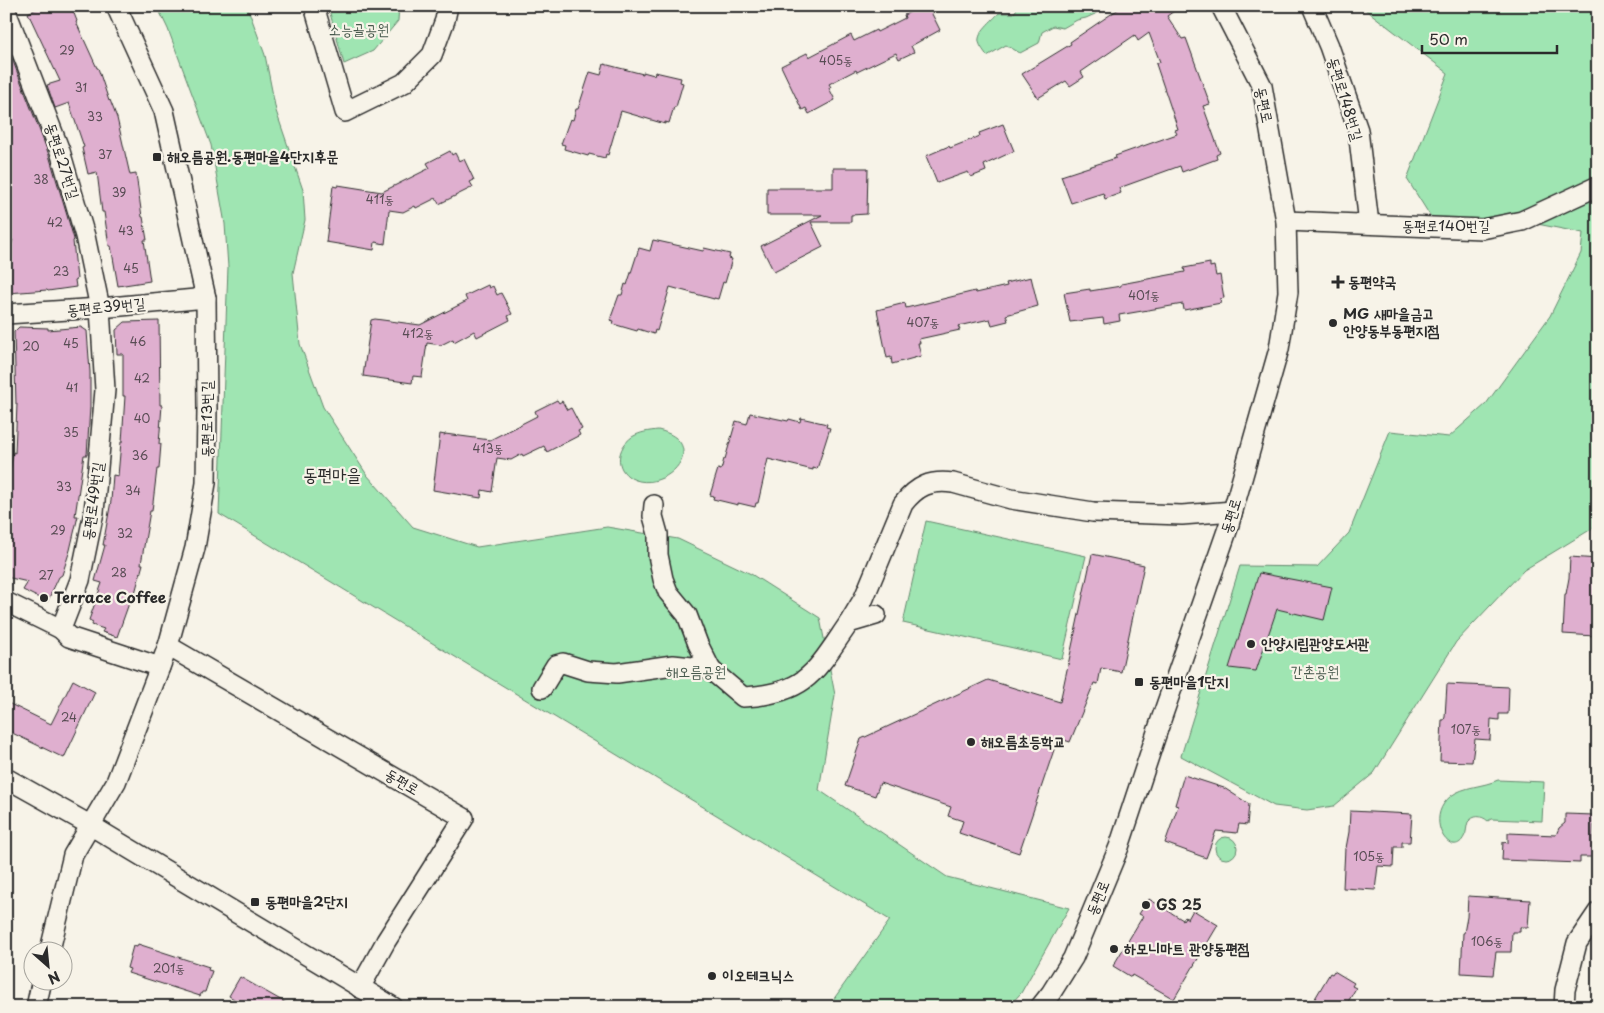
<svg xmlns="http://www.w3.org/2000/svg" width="1604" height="1013" viewBox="0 0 1604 1013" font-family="'Playpen Sans','Poor Story',sans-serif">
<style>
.green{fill:#9fe5b2;stroke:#65886e}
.building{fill:#dfafcf;stroke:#2b2b2b}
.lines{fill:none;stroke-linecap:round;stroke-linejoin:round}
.minor-casing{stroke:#2b2b2b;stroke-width:22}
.minor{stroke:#f7f3e8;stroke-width:19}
.poi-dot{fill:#2b2b2b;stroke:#f7f3e8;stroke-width:2}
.labels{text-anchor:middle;stroke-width:4.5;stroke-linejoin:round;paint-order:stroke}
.number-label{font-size:12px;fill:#584c54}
.park-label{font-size:15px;fill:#485a4d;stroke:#f7f3e8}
.street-label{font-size:15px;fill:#2b2b2b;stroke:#f7f3e8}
.poi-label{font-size:15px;font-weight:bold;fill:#2b2b2b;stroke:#f7f3e8;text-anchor:start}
.quarter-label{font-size:18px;fill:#2b2b2b;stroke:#f7f3e8}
</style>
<rect width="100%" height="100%" fill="#f7f3e8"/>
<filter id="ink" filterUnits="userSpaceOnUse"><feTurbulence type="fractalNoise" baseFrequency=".02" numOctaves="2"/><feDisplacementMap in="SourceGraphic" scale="10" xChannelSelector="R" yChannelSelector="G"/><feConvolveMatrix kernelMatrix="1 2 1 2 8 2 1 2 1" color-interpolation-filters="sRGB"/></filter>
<g filter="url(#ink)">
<!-- green -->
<g class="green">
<path d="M157,6H247L265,55L276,111L303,190L305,220L293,273L300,344L323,407L367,475L413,527L477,547L607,527L678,539L751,574L820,618L835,695L819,790L947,877L1069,908L1021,993L1008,1007H828L890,920L219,514L228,267L225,224L211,145L168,29Z"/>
<path d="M328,6H399L398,21L373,51L344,64Z"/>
<path d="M1019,6H1104L1095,14L1086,18L1077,20L1063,28L1053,26L1042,32L1039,43L1020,53L1006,45L987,56C985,52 980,47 979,42C977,32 993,20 999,13H1014Z"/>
<path d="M1361,6H1598V525L1524,570L1456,642L1374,773L1334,806L1307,810L1274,806L1181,756L1240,566L1317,567L1349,533L1390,431L1449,437L1486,404L1550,316L1581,253L1583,233L1522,221L1436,225L1407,179L1448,73Z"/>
<path d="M658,430C713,443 665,496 631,478C614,468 617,448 632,437C640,432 649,431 658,430Z"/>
<path d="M926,521L1086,556L1062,659L903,623Z"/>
<path d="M1498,780L1544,782L1542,821L1491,819L1488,821C1481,815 1474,815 1468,822C1466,827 1467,833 1464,837C1452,861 1422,819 1451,796C1464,786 1483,787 1498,780Z"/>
<circle cx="1226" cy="848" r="11"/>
<path d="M1166,1004L1170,1007H1072Z"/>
</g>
<!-- building -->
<g class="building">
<path d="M43,6H71L77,21L76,22L97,68H98L109,101L110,100L117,118L130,175L136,174L142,217H143L147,240H144L150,281L118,286L111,246H109L104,212H102L97,172L88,174L82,148L84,147L69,103L55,108L47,85L60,81L28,13Z"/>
<path d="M922,6H928L940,30L911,46L914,52L899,59L896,53L857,72L856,70L829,84L831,87L829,88L835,100L809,114L806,108L802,110L781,66L807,53L809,57L851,35L854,41L876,30L877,32L905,18L904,15Z"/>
<path d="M1123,6H1181L1167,16L1182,39L1186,38L1210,104L1203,106L1220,153L1216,155L1217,159L1182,172L1180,166L1119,188L1121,193L1105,199L1103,193L1071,203L1061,176L1116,158L1115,156L1177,134L1175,130L1178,129L1156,64L1160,62L1149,33L1138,41L1135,35L1081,72L1084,77L1070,86L1066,81L1038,98L1022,74L1071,44L1070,42Z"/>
<path d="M6,43L49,155L74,239V240L73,241L77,279L75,280L76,287L48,291L47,290L8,293L6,261L13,240L6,241Z"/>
<path d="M604,64L643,74V72L654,75L655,72L681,78L680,82L683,83L676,107H674L669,123L665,122V124L621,111L608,155L606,154L605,158L589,154L588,156L564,149L565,145L561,144L570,119L573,120L576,109H578L590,72L601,75Z"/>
<path d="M1003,124L1014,151L984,165L986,171L971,177L968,172L937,183L926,156L949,146L950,148L980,136L979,133Z"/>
<path d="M450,151L452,155L455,153L459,161L464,159L474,180L470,182L473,187L439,204L436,198L416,208L415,206L403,212L389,210L385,244L375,242L374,250L326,242L333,186L337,187L338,185L382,192L430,168L427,163Z"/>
<path d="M833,168H868L867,214L851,215V222H811L823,247L774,272L761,246L822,215H767V188H833Z"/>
<path d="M653,240L703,251L704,248L730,254L729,258L732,259L725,283L723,282L718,299L714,298V299L670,287L657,331L655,330L654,334L638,329L637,331L613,324L614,321L610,320L619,295H622L625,284L627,285L639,248L650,251Z"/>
<path d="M1210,263V267L1214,266L1216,276L1220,275L1224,298L1220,299L1221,303L1184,310L1183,304L1119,315L1120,321L1104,324L1103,318L1070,322L1064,293L1090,289V291L1121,286V284L1185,272L1184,268Z"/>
<path d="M1031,277L1038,306L1006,315L1008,321L992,325L990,319L958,326L960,330L919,339L920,343H918L921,356L892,364L891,357L887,358L877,310L905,303L906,308L975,291L976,293L1007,286L1006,283Z"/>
<path d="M488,285L489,288L493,286L497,295L501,293L512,314L508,316L510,320L477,337L474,331L454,342L453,339L441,345L427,343L422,377L413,376L412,383L363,376L371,320L375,319L420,325L467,301L465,296Z"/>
<path d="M159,321L160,405H162L159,444H161L159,469H157L152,511H150L141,564H143L135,593L133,592L117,637L102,632L104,629L92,625L93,622L89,620L102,583L95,581L105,545H103L111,501L113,475L118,476L121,442H122L125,396H123V354H117L116,330L125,322Z"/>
<path d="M19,327L48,328V330L81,327L87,331L90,372V407L87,455H84L75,516H78L70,550L62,575L59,577L47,602L23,590L28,582L6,577V500L13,452L15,453L17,404H16L14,332Z"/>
<path d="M557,400L559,403L562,401L567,410L571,408L582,429L578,431L580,435L547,452L544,446L523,456L522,454L511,460L497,458L492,492L482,490L481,498L433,490L440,434L445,435V434L490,440L537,416L535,411Z"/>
<path d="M750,413L788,421L789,419L800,422L801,418L827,424L826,427L830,428L817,469L813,468V470L768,459L758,503H756L755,507L738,503V505L713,499L714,496L710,495L718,469L721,470L724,459H725L736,421L747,424Z"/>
<path d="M1092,554L1144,565L1121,672L1101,668L1098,684L1094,683L1070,742L1058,738L1019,853L959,833L963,821L948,816L951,807L880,783L875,796L845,786L861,739L988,680L1060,702Z"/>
<path d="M1570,557L1598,559V607L1597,627H1595V636L1563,634L1565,594H1566L1569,578Z"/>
<path d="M1259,573L1332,587L1324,620L1277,609L1256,671L1229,668Z"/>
<path d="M73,680L95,692L64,758L6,730V702L51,724Z"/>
<path d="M1447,684L1509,687L1508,714H1499V720L1491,719L1490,740L1475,739L1472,762L1440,761L1442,720H1444L1445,717Z"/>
<path d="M1184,775L1224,788L1249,804L1247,825L1239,824L1237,833L1216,831L1206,858L1165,843L1178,806L1175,805Z"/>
<path d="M1350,811L1412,814L1410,842H1402V847H1394L1393,867L1378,866L1375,890L1343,888L1345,848H1346L1349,832Z"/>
<path d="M1565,814L1594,815L1592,857H1580V863L1502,860L1503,842L1508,843V833L1556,835L1559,828L1565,823Z"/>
<path d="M1468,896L1530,900L1528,927H1520V932H1512L1511,952H1496L1493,975L1461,973L1463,933H1464L1467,917Z"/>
<path d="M1149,899L1183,920L1185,917L1188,919L1193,910L1218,925L1174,999L1132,975L1131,977L1113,966L1143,916L1139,914Z"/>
<path d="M138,944L209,967L208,970L212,971L205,992H202L200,996L128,973L130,969L127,968L133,946L137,947Z"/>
<path d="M1334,971L1354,983L1352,986L1356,988L1345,1007H1310L1330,973L1332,974Z"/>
<path d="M240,977L293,1007H247L229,996Z"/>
</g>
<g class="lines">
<defs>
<g id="minor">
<path d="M314,6L345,112L404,83L432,55L445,20L448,6"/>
<path d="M1312,6L1329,46L1358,130L1369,224"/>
<path d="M6,11L60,151L85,236L100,308L105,390L94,512L80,580L61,629L6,602"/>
<path d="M1286,221L1482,229L1522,221L1598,186"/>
<path d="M6,314L100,308L206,298"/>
<path d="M654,505L653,516L658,534V555L663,579L668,592L687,615L698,644L711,670"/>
<path d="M849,623L864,598L903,504C917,486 930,480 953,483L1011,499L1093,512L1182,515L1233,511"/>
<path d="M61,629L69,637L160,667"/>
<path d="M168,646L464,818L386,941L360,988"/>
<path d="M542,688L556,665L563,663L588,671L617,673L673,665L702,668L711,670L743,697C807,694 816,671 849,623L876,615"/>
<path d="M6,778L90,825L393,1007"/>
<path d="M50,950L73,855L116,782L168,646L195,548L206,483L207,408L206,298L164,111L116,6"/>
<path d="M36,1007L42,980"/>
<path d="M1040,1007L1051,993L1073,958L1119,847L1162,717L1228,528L1279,349L1288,292L1286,221L1262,86L1221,6"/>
<path d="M1564,1007L1565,990L1577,943L1598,912"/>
</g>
</defs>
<!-- minor casing -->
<use href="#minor" class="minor-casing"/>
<!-- minor -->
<use href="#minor" class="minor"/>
</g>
</g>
<!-- markers -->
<g class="poi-dot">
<rect x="152" y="152" width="10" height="10" rx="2.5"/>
<path d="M1335.5 274.5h5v5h5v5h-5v5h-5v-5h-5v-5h5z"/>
<circle cx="1333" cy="323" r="5"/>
<circle cx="44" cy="598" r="5"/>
<circle cx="1251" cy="644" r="5"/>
<rect x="1134" y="677" width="10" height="10" rx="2.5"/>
<circle cx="971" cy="742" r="5"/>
<rect x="250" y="897" width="10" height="10" rx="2.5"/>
<circle cx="1146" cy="905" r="5"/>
<circle cx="1114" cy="949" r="5"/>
<circle cx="712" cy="976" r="5"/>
</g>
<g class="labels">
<!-- number labels -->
<g class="number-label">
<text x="67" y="55">29</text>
<text x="836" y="65">405동</text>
<text x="81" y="92">31</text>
<text x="95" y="121">33</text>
<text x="105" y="159">37</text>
<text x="41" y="184">38</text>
<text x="119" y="197">39</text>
<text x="380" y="204">411동</text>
<text x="55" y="227">42</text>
<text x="126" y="235">43</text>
<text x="131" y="273">45</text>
<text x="61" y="276">23</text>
<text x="1144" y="300">401동</text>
<text x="923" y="327">407동</text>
<text x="418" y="338">412동</text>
<text x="138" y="346">46</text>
<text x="71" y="348">45</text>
<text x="31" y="351">20</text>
<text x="142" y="383">42</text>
<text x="72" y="392">41</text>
<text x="142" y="423">40</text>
<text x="71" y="437">35</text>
<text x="488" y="453">413동</text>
<text x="140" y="460">36</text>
<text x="64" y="491">33</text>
<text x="133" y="495">34</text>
<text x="58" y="535">29</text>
<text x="125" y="538">32</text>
<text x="119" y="577">28</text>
<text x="46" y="580">27</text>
<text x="69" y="722">24</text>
<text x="1466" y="734">107동</text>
<text x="1369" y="861">105동</text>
<text x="1487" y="946">106동</text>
<text x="169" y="973">201동</text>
</g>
<!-- park labels -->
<g class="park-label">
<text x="359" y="35">소능골공원</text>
<text x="696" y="677">해오름공원</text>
<text x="1315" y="677">간촌공원</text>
</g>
<!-- street labels -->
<g class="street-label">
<text transform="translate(1345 99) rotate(73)" y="5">동편로148번길</text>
<text transform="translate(1264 105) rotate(78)" y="5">동편로</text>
<text transform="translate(62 161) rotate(72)" y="5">동편로27번길</text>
<text x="1446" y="231">동편로140번길</text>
<text transform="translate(106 307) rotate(-5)" y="5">동편로39번길</text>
<text transform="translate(207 419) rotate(-90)" y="5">동편로13번길</text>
<text transform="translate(93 501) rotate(-82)" y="5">동편로49번길</text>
<text transform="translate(1231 516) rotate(-73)" y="5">동편로</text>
<text transform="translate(402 782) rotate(30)" y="5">동편로</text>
<text transform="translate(1098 898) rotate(-68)" y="5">동편로</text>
</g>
<!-- poi labels -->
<g class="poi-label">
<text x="167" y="162">해오름공원.동편마을4단지후문</text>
<text x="1348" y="287">동편약국</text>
<text x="1343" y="319">MG 새마을금고<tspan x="1343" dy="17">안양동부동편지점</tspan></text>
<text x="54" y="603">Terrace Coffee</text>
<text x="1261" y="649">안양시립관양도서관</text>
<text x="1149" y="687">동편마을1단지</text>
<text x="981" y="747">해오름초등학교</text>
<text x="265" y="907">동편마을2단지</text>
<text x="1156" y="910">GS 25</text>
<text x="1124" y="954">하모니마트 관양동편점</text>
<text x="722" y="981">이오테크닉스</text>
</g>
<!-- quarter labels -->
<g class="quarter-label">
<text x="332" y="481">동편마을</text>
</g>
</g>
<!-- margin -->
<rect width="1604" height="1013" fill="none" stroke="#f7f3e8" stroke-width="25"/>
<rect x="12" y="12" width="1579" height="988" fill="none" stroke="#2b2b2b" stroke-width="2" filter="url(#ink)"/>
<!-- north arrow -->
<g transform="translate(48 966) rotate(153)"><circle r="24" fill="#f7f3e8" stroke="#a5a39c"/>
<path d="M0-4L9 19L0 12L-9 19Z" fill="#2b2b2b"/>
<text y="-8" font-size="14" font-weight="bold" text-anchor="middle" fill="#2b2b2b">N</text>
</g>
<!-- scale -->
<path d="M1422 45v8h135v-8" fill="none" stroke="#2b2b2b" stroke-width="2.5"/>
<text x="1429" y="45" font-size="15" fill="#2b2b2b" stroke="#f7f3e8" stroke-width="4" paint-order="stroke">50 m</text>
</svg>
